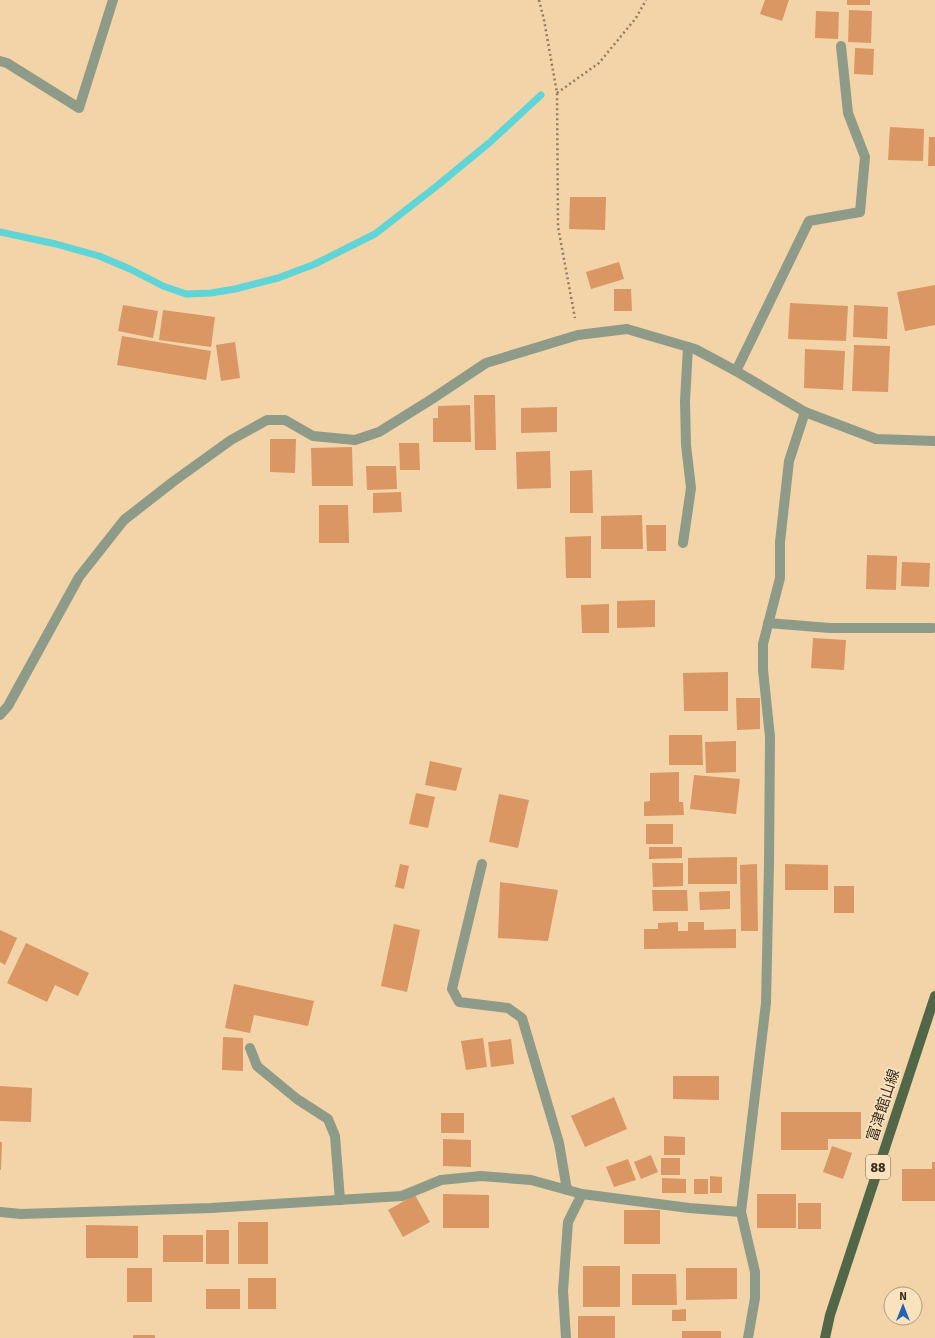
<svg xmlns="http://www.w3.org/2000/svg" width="935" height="1338" viewBox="0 0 935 1338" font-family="Signika,'Noto Sans JP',sans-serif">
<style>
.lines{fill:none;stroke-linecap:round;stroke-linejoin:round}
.stream{stroke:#5fd5d7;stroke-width:7}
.building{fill:#da9663}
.path{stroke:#917c5f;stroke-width:2.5;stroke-dasharray:2 3;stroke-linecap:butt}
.service{stroke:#8e9b89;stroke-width:10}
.minor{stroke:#8e9b89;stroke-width:10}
.primary{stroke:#516748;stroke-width:10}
.labels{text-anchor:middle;stroke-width:3.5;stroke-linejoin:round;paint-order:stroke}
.shield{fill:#fae2bf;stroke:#74654e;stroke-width:1}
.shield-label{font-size:14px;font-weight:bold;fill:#3b2f1e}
.street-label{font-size:15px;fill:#3b2f1e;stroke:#fae2bf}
</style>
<rect width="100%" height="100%" fill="#f2d4a8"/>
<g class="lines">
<!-- stream -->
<path class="stream" d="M0,232L56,244L99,256L130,269L163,286L186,294L211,293L235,289L278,278L315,264L375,234L438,185L489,143L541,95"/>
</g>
<!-- building -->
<g class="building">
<path d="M765,0H789L782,21L760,14Z"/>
<rect x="847" y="0" width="23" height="5"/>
<path d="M849,10L872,11L871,43L848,42Z"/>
<path d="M816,11L839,12L838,39L815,38Z"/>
<path d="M855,48L874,49L873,75L854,74Z"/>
<path d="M890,127L924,129L923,161L888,160Z"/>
<path d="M929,137H935V166H928Z"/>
<path d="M570,197H606L605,230L569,229Z"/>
<path d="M619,262L624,279L591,289L586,272Z"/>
<path d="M935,285V325L905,331L897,292Z"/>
<path d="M614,289H631L632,311H614Z"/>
<path d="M790,303L848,306L846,341L788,339Z"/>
<path d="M123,305L158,311L153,338L118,331Z"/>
<path d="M854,305L888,307L887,339L853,337Z"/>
<path d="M163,310L215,317L211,347L159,340Z"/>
<path d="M122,336L211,351L206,380L117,365Z"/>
<path d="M235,342L240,378L221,381L216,345Z"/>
<path d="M854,345L890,346L888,392L852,391Z"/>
<path d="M805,349L845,351L843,390L804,388Z"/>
<path d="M474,395H495L496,450H475Z"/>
<path d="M470,405L471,442H433V418H438V406Z"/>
<path d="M557,407V432L521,433V408Z"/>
<path d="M270,439H296L295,473L270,472Z"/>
<path d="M399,443H419L420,470H400Z"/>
<path d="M352,447L353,486H312L311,448Z"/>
<path d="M550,451L551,488L517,489L516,452Z"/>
<path d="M366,466H396L397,489L367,490Z"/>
<path d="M592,470L593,513H570V471Z"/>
<path d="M401,492L402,512L373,513V493Z"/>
<path d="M319,505H348L349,543H319Z"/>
<path d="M642,515L643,549H601V516Z"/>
<path d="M646,525H666V551H647Z"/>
<path d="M591,536V578H566L565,537Z"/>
<path d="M867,555L897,556L896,590L866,589Z"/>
<path d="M902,562L930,563L929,587L901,586Z"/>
<path d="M655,600V627L617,628V601Z"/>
<path d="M609,604V633H582L581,605Z"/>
<path d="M813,638L846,640L844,670L811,668Z"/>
<path d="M728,672V711H684L683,673Z"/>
<path d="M736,698H760V729L737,730Z"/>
<path d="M669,735H702L703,765H669Z"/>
<path d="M736,741V772L706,773L705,742Z"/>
<path d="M430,761L462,768L456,791L425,785Z"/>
<path d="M679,772V802H683L684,815L644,816V802L650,801V773Z"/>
<path d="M694,775L740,779L736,814L690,809Z"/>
<path d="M416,793L435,797L428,828L409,824Z"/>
<path d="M499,794L529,800L518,848L489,842Z"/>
<rect x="646" y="824" width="27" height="20"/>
<path d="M649,847H682V858L649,859Z"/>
<path d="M737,857V884H688V858Z"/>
<path d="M652,863H683V886L653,887Z"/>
<path d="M400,864L409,866L404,889L395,887Z"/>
<path d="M757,864L758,931H741L740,865Z"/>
<path d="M785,864L828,865V890H785Z"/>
<path d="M500,882L558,890L548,941L498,938Z"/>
<rect x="834" y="886" width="20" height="27"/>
<path d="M652,890H687L688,911H653Z"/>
<path d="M730,891V909L700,910L699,892Z"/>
<path d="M678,922V931H688V922H704V930L736,929V948L644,949V929H658V923Z"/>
<path d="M394,924L420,930L407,992L381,986Z"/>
<path d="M0,930L17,938L5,965L0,962Z"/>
<path d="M26,943L89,973L78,996L55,985L47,1002L7,983Z"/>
<path d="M234,984L314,1001L308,1026L254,1015L250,1033L225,1028Z"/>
<path d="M223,1037L243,1038V1071L222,1070Z"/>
<path d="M483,1038L487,1067L466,1070L461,1041Z"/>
<path d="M511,1039L514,1064L491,1067L488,1042Z"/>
<path d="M673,1076H719V1100L673,1099Z"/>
<path d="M0,1086L32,1088L31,1122L0,1121Z"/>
<path d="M614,1097L627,1129L585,1147L571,1116Z"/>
<path d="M781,1112H861V1139H828V1150H781Z"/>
<rect x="441" y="1113" width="23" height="20"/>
<path d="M664,1136L685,1137V1155H664Z"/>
<path d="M443,1139L471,1140V1167L443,1166Z"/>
<path d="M0,1142H2L1,1170H0Z"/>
<path d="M832,1146L852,1153L843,1179L823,1172Z"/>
<path d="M651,1155L658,1172L641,1179L634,1162Z"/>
<rect x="661" y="1158" width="19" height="17"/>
<path d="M628,1159L636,1180L614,1187L606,1167Z"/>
<path d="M932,1162H935V1201H902V1169H932Z"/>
<path d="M710,1176L722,1177V1193H710Z"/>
<path d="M662,1178L686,1179V1193H662Z"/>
<rect x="694" y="1179" width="14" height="15"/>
<path d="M443,1194L489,1195V1228H443Z"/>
<rect x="757" y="1194" width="39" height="34"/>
<path d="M415,1195L430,1222L403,1237L388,1210Z"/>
<rect x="798" y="1203" width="23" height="26"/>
<rect x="624" y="1210" width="36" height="34"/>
<rect x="238" y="1222" width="30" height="42"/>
<path d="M86,1225L138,1226V1258H86Z"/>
<rect x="206" y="1230" width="23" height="34"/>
<rect x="163" y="1235" width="40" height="27"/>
<rect x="583" y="1266" width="37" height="41"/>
<rect x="127" y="1268" width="25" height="34"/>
<path d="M686,1268H737V1299L686,1300Z"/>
<path d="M632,1274H676L677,1305H632Z"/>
<rect x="248" y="1278" width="28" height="31"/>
<rect x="206" y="1289" width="34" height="20"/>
<path d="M686,1309V1321H672V1310Z"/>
<rect x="578" y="1316" width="37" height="22"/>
<rect x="682" y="1331" width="39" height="7"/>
<rect x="133" y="1335" width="22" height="3"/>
</g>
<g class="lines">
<!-- path -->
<g class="path">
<path d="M539,0L544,20L557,93L558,227L575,318"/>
<path d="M557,93L599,63L636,18L646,0"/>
</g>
<!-- service -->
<g class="service">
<path d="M736,371L809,221L860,212L865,157L848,113L841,46"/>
<path d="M683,543L691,488L686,445L685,401L688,347"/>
<path d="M250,1048L257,1066L297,1099L328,1119L335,1136L340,1200"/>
<path d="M566,1338L563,1291L568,1222L582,1194"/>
</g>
<!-- minor -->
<g class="minor">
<path d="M0,61L7,63L79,108L113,0"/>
<path d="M768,623L830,628H933"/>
<path d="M0,715L8,706L79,577L124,520L174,481L231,440L267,420H285L313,436L355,440L379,432L432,399L486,363L578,335L627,329L695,349L736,371L805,412L876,439L935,441"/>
<path d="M482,864L452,989L459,1002L508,1008L522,1018L559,1143L567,1190"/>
<path d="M0,1212L21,1214L211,1208L402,1196L441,1180L481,1176L531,1180L582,1194L689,1208L741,1212"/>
<path d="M748,1338L755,1298V1272L741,1212L766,1003L769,864L770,737L763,670V644L780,578V542L789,461L805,412"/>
</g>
<!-- primary -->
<path class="primary" d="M825,1338L830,1315L935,996"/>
</g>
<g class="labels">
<!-- shield labels -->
<rect class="shield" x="866" y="1155" width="24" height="24" rx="3"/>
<g class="shield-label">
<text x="878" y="1172">88</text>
</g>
<!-- street labels -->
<g class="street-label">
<text transform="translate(883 1105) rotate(-72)" y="5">富津館山線</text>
</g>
</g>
<!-- north arrow -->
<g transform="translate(903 1306)"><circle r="19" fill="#fae2bf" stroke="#ae9a7f"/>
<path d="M0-3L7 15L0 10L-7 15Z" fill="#2462b3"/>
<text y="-6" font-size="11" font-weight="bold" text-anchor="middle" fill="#3b2f1e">N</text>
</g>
</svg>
